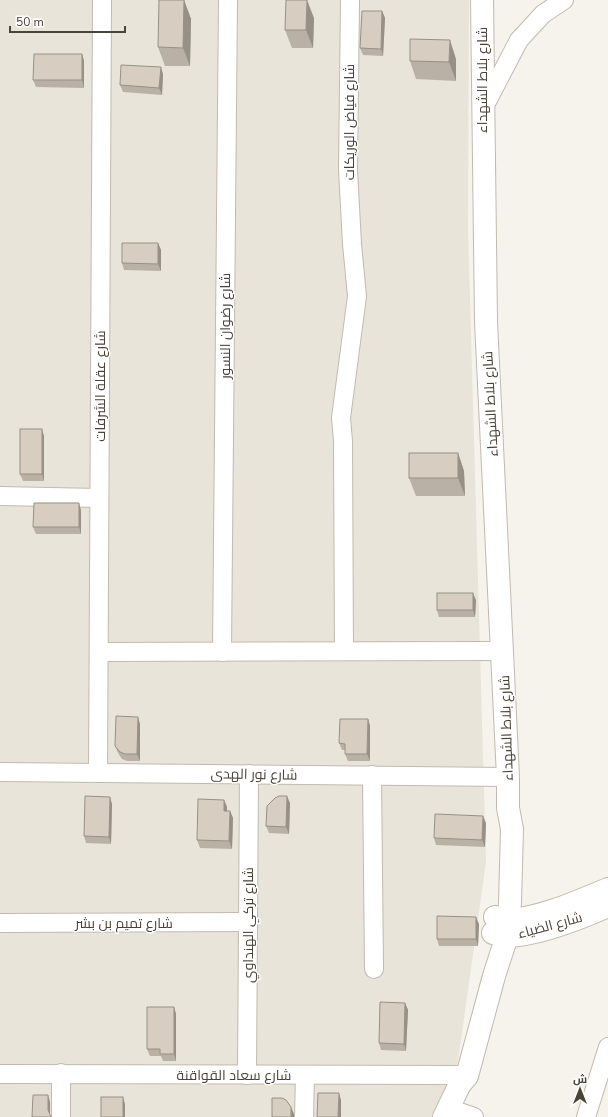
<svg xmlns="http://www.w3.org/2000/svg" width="608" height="1117" viewBox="0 0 608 1117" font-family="'Nunito Sans',Cairo,sans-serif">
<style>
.residential{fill:#e9e4da}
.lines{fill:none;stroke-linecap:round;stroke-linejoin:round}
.minor-casing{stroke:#c1baae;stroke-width:20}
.tertiary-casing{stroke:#c1baae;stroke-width:24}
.minor{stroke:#fff;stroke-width:18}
.tertiary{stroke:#fff;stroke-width:22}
.wall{fill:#b9b1a6}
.shaded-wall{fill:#969087}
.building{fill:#d7cec1;stroke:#969087}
.labels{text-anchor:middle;stroke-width:3;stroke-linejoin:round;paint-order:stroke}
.street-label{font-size:14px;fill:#4a4339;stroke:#fff}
</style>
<rect width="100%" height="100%" fill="#f6f2ec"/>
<!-- residential -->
<path class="residential" d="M0,0H469L468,229L486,862L453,1097L442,1117H0Z"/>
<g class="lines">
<defs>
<g id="minor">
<path d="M483,109L519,40L543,14L564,0"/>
<path d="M0,496L99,498"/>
<path d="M344,651L343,441L341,418L357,296L352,244L348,170L350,0"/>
<path d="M99,652L502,651"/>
<path d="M222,652L228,0"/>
<path d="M0,772L508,777"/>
<path d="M98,772L102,0"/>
<path d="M372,775L374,969"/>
<path d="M0,923L248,922"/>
<path d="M0,1074L459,1075L467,1076"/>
<path d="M247,1075L249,774"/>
<path d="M448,1108L474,1117"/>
<path d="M61,1117V1073"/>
<path d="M304,1117L305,1075"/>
<path d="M586,1117L608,1047"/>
</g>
<g id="tertiary">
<path d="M495,917C500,918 505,920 510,920C541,918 579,901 608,889"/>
<path d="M493,933C498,934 503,936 508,936C537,935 581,918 608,906"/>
<path d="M444,1117L460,1084L467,1076L494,976L507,936L510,903L512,829L508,808V777L486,322L482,0"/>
</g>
</defs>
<!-- minor casing -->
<use href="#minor" class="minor-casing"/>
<!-- tertiary casing -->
<use href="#tertiary" class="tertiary-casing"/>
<!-- minor -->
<use href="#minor" class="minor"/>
<!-- tertiary -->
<use href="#tertiary" class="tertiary"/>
</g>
<!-- wall -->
<g class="wall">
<path d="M184,0L191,19L190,66H165L158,47Z"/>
<path d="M382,11L385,18L383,56L363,55L360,48Z"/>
<path d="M314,18L313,48H292L285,30Z"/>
<path d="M82,54L84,61V88L36,87L33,80Z"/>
<path d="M456,59V81L416,79L410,61Z"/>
<path d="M163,74L162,95L123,92L120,85Z"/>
<path d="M158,243L161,250V271L124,270L122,263Z"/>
<path d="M44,436V481H23L20,474Z"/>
<path d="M458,453L464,471L465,496H416L409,478Z"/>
<path d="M81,510V534H36L33,527Z"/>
<path d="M476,600L475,617H439L437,610Z"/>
<path d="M368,719L370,726V761H348L345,754V750H342L339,743Z"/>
<path d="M140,724V761H127L122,759L118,753L115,746Z"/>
<path d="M224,800L227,807V811H230L233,818L232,849L200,848L197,840Z"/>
<path d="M290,803L289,834L269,833L266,826Z"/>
<path d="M112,804L111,844L86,843L84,836Z"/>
<path d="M486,823L485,847L436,845L434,838Z"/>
<path d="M479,924L478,946H439L437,939Z"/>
<path d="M405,1003L408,1010L406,1051L381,1050L379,1043Z"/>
<path d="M174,1007L176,1014V1061H163L161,1056H150L147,1049Z"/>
</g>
<!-- shaded-wall -->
<g class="shaded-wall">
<path d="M184,0L191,19L190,66L183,48Z"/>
<path d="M307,0L314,18L313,48L306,30Z"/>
<path d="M382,11L385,18L383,56L381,49Z"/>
<path d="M450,40L456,59V81L449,62Z"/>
<path d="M82,54L84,61V88L82,80Z"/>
<path d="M161,67L163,74L162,95L159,88Z"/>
<path d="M158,243L161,250V271L158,264Z"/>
<path d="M42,429L44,436V481L42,474Z"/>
<path d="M458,453L464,471L465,496L458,478Z"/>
<path d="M79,503L81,510V534L79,527Z"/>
<path d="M473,593L476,600L475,617L473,610Z"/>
<path d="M138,717L140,724V761L137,754Z"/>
<path d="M368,719L370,726V761L367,754Z"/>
<path d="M287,796L290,803L289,834L286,827Z"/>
<path d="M110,797L112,804L111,844L109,837Z"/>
<path d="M224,800L227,807V818L224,811Z"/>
<path d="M230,811L233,818L232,849L229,841Z"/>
<path d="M483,816L486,823L485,847L482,840Z"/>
<path d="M476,917L479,924L478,946L476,939Z"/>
<path d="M405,1003L408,1010L406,1051L404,1044Z"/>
<path d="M174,1007L176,1014V1061L174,1054Z"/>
<path d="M339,1093L341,1100V1117H338Z"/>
<path d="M48,1095L50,1102V1117L48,1110Z"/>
<path d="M123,1097L125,1104V1117H123Z"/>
<path d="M291,1107L294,1114V1117H291Z"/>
</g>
<!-- building -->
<g class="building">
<path d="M159,0H184L183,48L158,47Z"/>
<path d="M286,0H307L306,30H285Z"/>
<path d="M362,11H382L381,49L360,48Z"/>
<path d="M410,39L450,40L449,62L410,61Z"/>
<path d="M34,54H82V80H33Z"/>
<path d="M121,65L161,67L159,88L120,85Z"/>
<path d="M122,243H158V264L122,263Z"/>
<rect x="20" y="429" width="22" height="45"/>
<rect x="409" y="453" width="49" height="25"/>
<path d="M34,503H79V527H33Z"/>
<rect x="437" y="593" width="36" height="17"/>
<path d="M116,716L138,717L137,754H125L120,752L115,746Z"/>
<path d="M340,719H368L367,754H345V744L339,743Z"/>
<path d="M85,796L110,797L109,837L84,836Z"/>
<path d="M279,796H287L286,827L266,826L267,806L275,798Z"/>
<path d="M198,799L224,800V811H230L229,841L197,840Z"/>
<path d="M435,814L483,816L482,840L434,838Z"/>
<path d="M437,916L476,917V939H437Z"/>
<path d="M380,1002L405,1003L404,1044L379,1043Z"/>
<path d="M147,1007H174V1054H160V1049H147Z"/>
<path d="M318,1093H339L338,1117H317Z"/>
<path d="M33,1095H48V1110L51,1117H32Z"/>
<rect x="101" y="1097" width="22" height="20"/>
<path d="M272,1098H282L286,1100L291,1107V1117H272Z"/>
</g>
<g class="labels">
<!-- street labels -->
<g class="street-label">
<text transform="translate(482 80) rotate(-90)" y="5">شارع بلاط الشهداء</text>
<text transform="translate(349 122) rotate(-90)" y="5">شارع فياض الوريكات</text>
<text transform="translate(225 326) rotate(-90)" y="5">شارع رضوان النسور</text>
<text transform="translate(100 386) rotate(-90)" y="5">شارع عقلة الشرفات</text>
<text transform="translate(490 404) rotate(-93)" y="5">شارع بلاط الشهداء</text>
<text transform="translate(506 728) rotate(-92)" y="5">شارع بلاط الشهداء</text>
<text transform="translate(254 774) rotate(1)" y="5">شارع نور الهدى</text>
<text x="124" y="928">شارع تميم بن بشر</text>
<text transform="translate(248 925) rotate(-90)" y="5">شارع تركي الهنداوي</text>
<text transform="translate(550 925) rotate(-15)" y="5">شارع الضياء</text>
<text x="234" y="1080">شارع سعاد القواقنة</text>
</g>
</g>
<!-- north arrow -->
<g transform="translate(580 1089)" stroke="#ffffff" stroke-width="3" paint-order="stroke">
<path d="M0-3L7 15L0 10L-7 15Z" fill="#4a4339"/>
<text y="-6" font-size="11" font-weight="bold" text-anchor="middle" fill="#4a4339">ش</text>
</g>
<!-- scale -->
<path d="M10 26v6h115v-6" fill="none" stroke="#4a4339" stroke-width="2"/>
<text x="16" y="26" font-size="12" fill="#4a4339" stroke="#ffffff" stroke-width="3" paint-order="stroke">50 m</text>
</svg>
